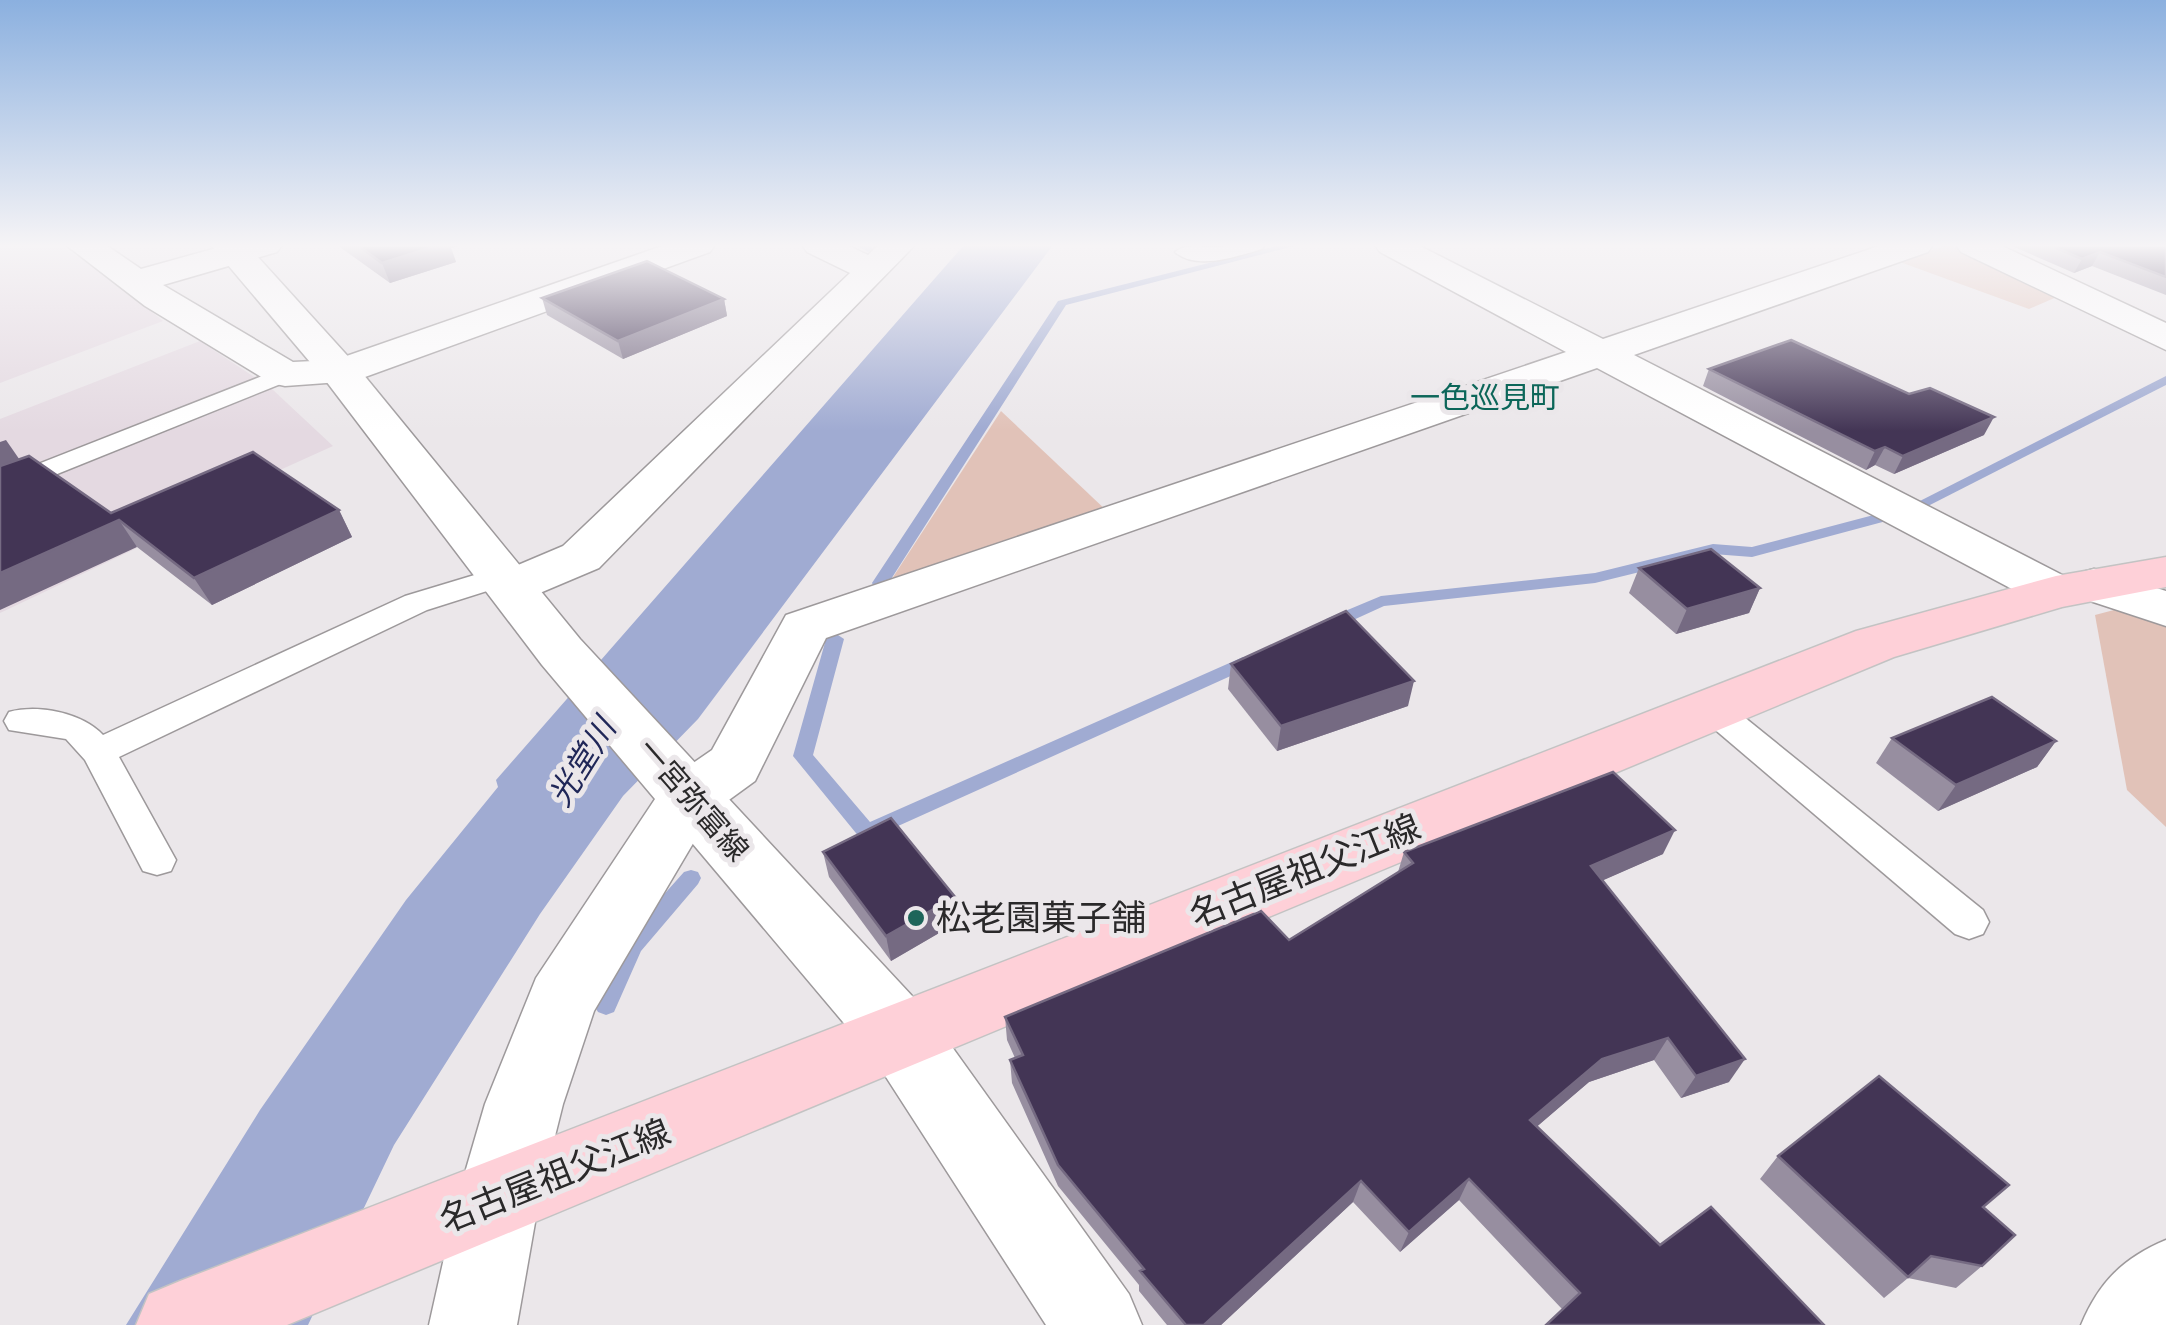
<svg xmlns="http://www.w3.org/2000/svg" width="2166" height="1325" viewBox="0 0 2166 1325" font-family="'Libre Baskerville','Noto Sans JP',serif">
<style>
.built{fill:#e4d9e1}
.green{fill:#e1c2b8}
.water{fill:#a0abd2}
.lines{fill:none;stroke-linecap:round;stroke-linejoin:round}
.stream{fill:#a0abd2;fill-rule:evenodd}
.lane-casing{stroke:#9d999b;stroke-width:3}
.street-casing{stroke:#9d999b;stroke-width:3}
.secondary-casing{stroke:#9d999b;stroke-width:3}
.primary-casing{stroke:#c3c3c3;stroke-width:3}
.lane{fill:#fff;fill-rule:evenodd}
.street{fill:#fff;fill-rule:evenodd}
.secondary{fill:#fff;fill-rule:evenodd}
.primary{fill:#fed0d8;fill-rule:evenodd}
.wall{fill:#978ea0}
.shaded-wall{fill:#756a82}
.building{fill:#433555;stroke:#756a82;stroke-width:2.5}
.poi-dot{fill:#1e655a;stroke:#ebe7ea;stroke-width:4}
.labels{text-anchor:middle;stroke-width:10;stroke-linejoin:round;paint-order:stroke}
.far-quarter-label{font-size:30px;fill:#0c6659;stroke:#ebe7ea}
.street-label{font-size:30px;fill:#2a292a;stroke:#ebe7ea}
.water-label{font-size:32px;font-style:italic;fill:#202758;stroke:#ebe7ea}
.near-street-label{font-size:35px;fill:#2a292a;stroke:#ebe7ea}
.near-poi-label{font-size:35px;fill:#2a292a;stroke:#ebe7ea;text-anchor:start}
</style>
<rect width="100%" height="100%" fill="#ebe7ea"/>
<!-- built -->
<g class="built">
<path d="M0,245L62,248L95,266L163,321L0,383Z"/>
<path d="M200,341L272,389L333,446L127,539L137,548L0,613V419Z"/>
</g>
<!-- green -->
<g class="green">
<path d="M1946,245L1960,248L2059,296L2029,309L1900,262Z"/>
<path d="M1001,411L1108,512L884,591Z"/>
<path d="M2114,610L2166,626V827L2127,790L2095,615Z"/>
</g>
<!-- water -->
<path class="water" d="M964,245H1053L698,719L623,796L540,914L394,1145L308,1325H126L260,1110L406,900L498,787L496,780Z"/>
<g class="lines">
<!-- stream -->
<g class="stream">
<path d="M855,245H869L873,249L868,252Z"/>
<path d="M1280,245H1298L1066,305L886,587H874L872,583L1058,301Z"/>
<path d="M2166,376V385L1926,507H1916L1914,504Z"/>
<path d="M1885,512L1893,517L1890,520L1752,557L1713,554L1595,583L1384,606L1338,627L1332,628L1324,623L1326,619L1381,596L1595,573L1713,544L1752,547Z"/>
<path d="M835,633L844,639L813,755L870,822L1243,657H1255L1258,661L1255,665L867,840L860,838L793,756L826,639Z"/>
<path d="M691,870L698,872L701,878L698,884L641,951L614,1012L606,1015L598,1012L594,1005L625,938L684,872Z"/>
</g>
<defs>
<g id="lane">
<path d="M1231,245H1265L1262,249C1237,256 1197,271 1175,252C1188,241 1213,250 1231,245Z"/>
<path d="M285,367L293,369L297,374L293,379L0,497V479Z"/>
<path d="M501,567L512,569L516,576L512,583L427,610L119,757L176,860L171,871L157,875L143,871L85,760L66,739L9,730L4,721L9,712C39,704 82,713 103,735L405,596Z"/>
<path d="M1711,696L1723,700L1983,910L1989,922L1983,934L1969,939L1955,934L1699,716L1694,708L1699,700Z"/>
</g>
<g id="street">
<path d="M66,245H106L141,269L227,245H282L277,252L163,285L293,362L335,360L665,245H715L710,252L354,381L285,386L271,383L145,306Z"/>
<path d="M802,245H847L868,255L878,245H915L599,568L528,598L510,603L492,598L484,587L492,576L563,546L850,273L807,252Z"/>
<path d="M1375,245H1418L1603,339L1882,245H1933L1928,252L1634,355L2072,580L2076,574L2094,569L2166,591V626L2078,597L2074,603L2056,608L2038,603L1597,368L826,638L755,781L711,813L594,1011L563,1104L539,1200L517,1325H429L457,1200L485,1104L536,978L667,781L712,750L786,615L1566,352L1380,252Z"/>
<path d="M1956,245H2000L2166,323V350L1961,252Z"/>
<path d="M2166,1240V1325H2081C2099,1282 2123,1258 2166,1240Z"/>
</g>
<path id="secondary" d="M211,245H247L354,363L580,639L927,1012L1129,1294L1142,1325H1046L875,1060L542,665L326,381Z"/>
<path id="primary" d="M2166,557V587L2062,607L1894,657L287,1325H136L149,1294L180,1281L1856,631L2056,576Z"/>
</defs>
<!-- lane casing -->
<use href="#lane" class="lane-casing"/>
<!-- street casing -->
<use href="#street" class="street-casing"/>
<!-- secondary casing -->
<use href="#secondary" class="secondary-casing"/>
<!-- primary casing -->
<use href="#primary" class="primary-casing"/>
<!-- lane -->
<use href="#lane" class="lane"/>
<!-- street -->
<use href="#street" class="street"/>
<!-- secondary -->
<use href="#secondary" class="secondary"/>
<!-- primary -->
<use href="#primary" class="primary"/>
</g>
<!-- wall -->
<g class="wall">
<path d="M337,245H461L451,248L456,262L390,283Z"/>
<path d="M2010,245H2166V295L2092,266L2074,273Z"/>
<path d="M542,298L724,299L727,316L623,359L547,315Z"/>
<path d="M1709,369L1984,435L1894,474L1875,465L1866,470L1703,386Z"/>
<path d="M19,459L111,513L339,510L352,537L212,605L137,547Z"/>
<path d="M1639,568L1760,588L1749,613L1676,634L1629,593Z"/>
<path d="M1231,664L1408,706L1277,751L1228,689Z"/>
<path d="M1892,738L2056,741L2037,767L1938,811L1876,763Z"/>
<path d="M823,852L955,897L958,922L891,961L829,877Z"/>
<path d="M1404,852L1663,854L1603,880L1729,1082L1681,1098L1654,1060L1589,1082L1537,1126L1660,1245L1824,1325L1562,1309L1459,1200L1400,1252L1353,1202L1221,1325H1167L1139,1291V1285L1058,1186L1012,1083L1010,1060L1015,1058L1007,1040L1005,1017L1289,940L1398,872Z"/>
<path d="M1778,1156L1983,1208L1982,1266L1956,1288L1908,1278L1884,1298L1760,1179Z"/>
</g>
<!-- shaded-wall -->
<g class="shaded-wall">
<path d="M437,245H461L451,248L456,262L390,283L382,263Z"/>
<path d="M2100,252L2092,266L2074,273L2082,259Z"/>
<path d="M724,299L727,316L623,359L618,341Z"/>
<path d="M1994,417L1984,435L1894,474L1903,456Z"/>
<path d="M6,440L24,466L0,476V442Z"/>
<path d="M1885,447L1875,465L1866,470L1875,451Z"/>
<path d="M339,510L352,537L212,605L194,578Z"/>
<path d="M119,520L137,547L0,610V573Z"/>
<path d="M1760,588L1749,613L1676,634L1687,609Z"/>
<path d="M1414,681L1408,706L1277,751L1281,726Z"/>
<path d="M2056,741L2037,767L1938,811L1956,785Z"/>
<path d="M1675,830L1663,854L1581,890L1591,866Z"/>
<path d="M955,897L958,922L891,961L886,936Z"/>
<path d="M1668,1038L1654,1060L1589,1082L1519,1142L1530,1120L1602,1059Z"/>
<path d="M1745,1059L1729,1082L1681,1098L1696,1076Z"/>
<path d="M1469,1179L1459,1200L1400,1252L1409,1232Z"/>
<path d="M1361,1181L1353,1202L1221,1325H1204Z"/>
</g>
<!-- building -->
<g class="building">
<path d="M357,245H439L382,263Z"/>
<path d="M2049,245H2166V277L2100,252L2082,259Z"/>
<path d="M647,261L724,299L618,341L542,298Z"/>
<path d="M1791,340L1909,394L1930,388L1994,417L1903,456L1885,447L1875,451L1709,369Z"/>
<path d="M253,452L339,510L194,578L119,520L0,573V466L29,456L111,513Z"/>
<path d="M1711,549L1760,588L1687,609L1639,568Z"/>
<path d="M1346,611L1414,681L1281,726L1231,664Z"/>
<path d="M1992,697L2056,741L1956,785L1892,738Z"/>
<path d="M1613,772L1675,830L1591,866L1745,1059L1696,1076L1668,1038L1602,1059L1530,1120L1660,1245L1711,1207L1824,1325H1546L1580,1293L1469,1179L1409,1232L1361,1181L1204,1325H1186L1140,1271L1144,1269L1058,1165L1010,1060L1023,1055L1005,1017L1261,911L1289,940L1413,863L1404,852Z"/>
<path d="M891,818L955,897L886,936L823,852Z"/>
<path d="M1879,1076L2009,1185L1983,1207L2015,1235L1982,1266L1931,1256L1908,1277L1778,1156Z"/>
</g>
<!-- sky -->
<linearGradient id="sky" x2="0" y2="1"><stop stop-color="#8bb0df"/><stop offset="0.57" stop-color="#f6f4f6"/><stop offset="1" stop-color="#f6f4f6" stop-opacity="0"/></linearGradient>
<rect width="2166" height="431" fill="url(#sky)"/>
<!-- markers -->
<circle class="poi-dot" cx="916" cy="918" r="10"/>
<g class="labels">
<!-- far-quarter labels -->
<g class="far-quarter-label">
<text x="1485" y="408">一色巡見町</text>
</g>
<!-- street labels -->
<g class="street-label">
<text transform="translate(693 800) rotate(49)" y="10">一宮弥富線</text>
</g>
<!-- water labels -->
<g class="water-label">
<text transform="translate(582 762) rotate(-58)" y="11">光堂川</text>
</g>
<!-- near-street labels -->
<g class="near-street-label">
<text transform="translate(1305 871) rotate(-22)" y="12">名古屋祖父江線</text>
<text transform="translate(555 1176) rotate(-22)" y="12">名古屋祖父江線</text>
</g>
<!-- near-poi labels -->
<g class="near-poi-label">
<text x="936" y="930">松老園菓子舗</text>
</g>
</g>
</svg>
